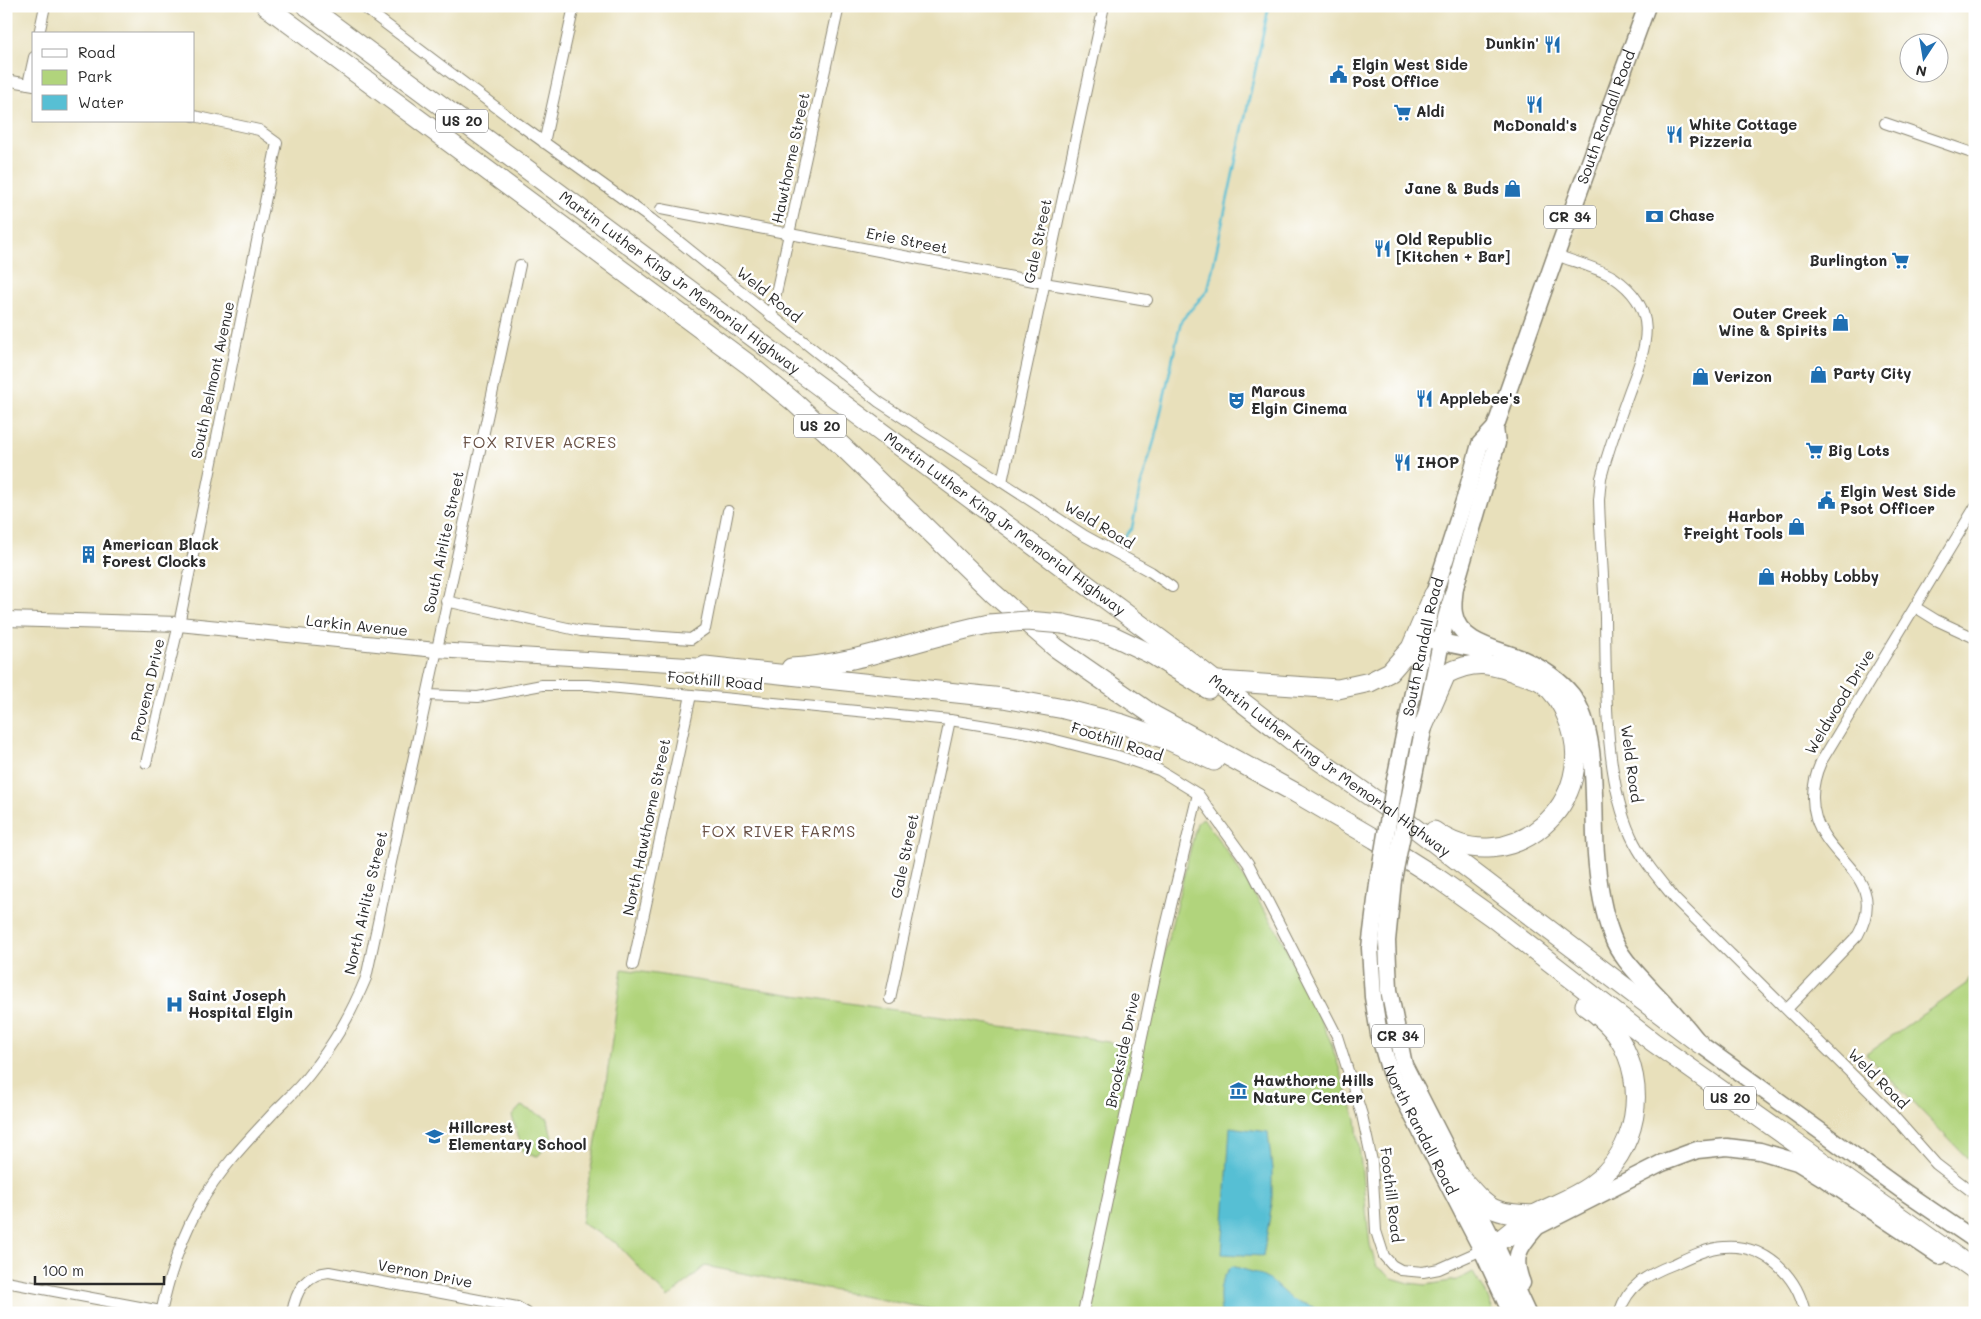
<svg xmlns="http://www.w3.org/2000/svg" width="1981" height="1319" viewBox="0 0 1981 1319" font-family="Mali,sans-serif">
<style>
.green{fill:#b1d47c;stroke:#6e8054}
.water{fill:#57bfd4;stroke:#417580}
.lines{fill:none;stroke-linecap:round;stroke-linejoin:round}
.stream{stroke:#57bfd4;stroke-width:2.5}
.street-casing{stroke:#8a8673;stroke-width:12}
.secondary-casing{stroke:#8a8673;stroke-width:16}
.primary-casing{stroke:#8a8673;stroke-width:19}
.highway-casing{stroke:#8a8673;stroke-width:21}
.street{stroke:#fff;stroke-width:10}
.secondary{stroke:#fff;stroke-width:14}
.primary{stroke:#fff;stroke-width:16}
.highway{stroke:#fff;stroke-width:19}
.primary-bridge-casing{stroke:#8a8673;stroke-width:19;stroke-linecap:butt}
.highway-bridge-casing{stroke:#8a8673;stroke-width:21;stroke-linecap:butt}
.primary-bridge{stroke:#fff;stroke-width:16}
.highway-bridge{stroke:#fff;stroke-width:19}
.labels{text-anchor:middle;stroke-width:5;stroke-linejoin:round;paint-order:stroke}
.shield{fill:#fff;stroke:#6b6b6b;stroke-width:1}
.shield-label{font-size:14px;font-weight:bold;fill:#2b2b2b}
.poi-label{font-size:15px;font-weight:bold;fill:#2b2b2b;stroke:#fff;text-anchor:start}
.street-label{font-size:15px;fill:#2b2b2b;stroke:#fff}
.neighbourhood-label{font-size:16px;letter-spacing:1px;fill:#6a5347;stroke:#fff}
</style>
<rect width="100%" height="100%" fill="#fff"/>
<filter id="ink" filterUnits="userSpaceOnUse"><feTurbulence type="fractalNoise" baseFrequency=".02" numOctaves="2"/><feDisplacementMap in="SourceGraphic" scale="10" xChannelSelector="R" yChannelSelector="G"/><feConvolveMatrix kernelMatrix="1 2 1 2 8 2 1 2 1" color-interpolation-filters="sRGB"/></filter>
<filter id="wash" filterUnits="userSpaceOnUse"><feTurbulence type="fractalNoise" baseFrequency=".0096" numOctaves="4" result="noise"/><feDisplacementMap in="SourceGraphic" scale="20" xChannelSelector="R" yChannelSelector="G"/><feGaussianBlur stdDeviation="1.12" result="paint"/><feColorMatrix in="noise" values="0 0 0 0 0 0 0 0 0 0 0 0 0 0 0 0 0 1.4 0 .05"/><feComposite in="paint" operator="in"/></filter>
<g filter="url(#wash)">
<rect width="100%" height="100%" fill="#e8e0bb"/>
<!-- green -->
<g class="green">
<path d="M1203,818L1230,856L1279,934L1330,1040L1356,1120L1370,1245L1376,1266L1392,1278L1409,1283L1426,1285L1457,1280L1472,1272L1485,1291L1494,1313H952L705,1266L668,1298L616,1243L581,1223L604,1097L622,969L1141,1047L1197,823Z"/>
<path d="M1975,969V1166L1866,1054L1966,984Z"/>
<path d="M521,1106L548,1119L552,1139L538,1156L524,1154L512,1116Z"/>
</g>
<!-- water -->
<g class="water">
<path d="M1230,1127L1268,1132L1272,1169V1204L1263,1256L1222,1254Z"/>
<path d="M1232,1266L1256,1273L1271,1281L1291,1299L1330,1313H1221C1219,1293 1218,1282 1232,1266Z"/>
</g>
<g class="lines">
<!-- stream -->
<path class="stream" d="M1122,540L1132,528L1140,488L1155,438L1181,321L1208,290L1269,6"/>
</g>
</g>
<g filter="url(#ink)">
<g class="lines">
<defs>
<g id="street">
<path d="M362,6L513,120L651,219L879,402L1085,536L1151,572L1172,587"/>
<path d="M39,34L45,6"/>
<path d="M6,80L34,85"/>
<path d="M28,84L34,57"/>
<path d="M1885,123L1975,154"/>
<path d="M544,143L574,6"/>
<path d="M661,209L1044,283L1147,300"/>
<path d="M1556,255C1574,262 1596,267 1613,277C1662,310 1646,347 1629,392C1621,414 1613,437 1606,460L1601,478L1599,500C1600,540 1604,579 1605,618C1606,684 1604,777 1631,836C1642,860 1659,879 1675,899L1890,1112L1936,1164L1975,1194"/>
<path d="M771,316L839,6"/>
<path d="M1002,482L1104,6"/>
<path d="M446,601L581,631L691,639L705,629L728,511"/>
<path d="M1915,607L1936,620L1975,638"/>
<path d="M427,695L478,697L542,685H588L950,720L1029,733L1118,756L1159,770L1198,794L1248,863L1337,1036L1362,1115L1372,1161L1376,1231L1384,1256L1392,1265L1401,1270L1423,1272L1439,1269L1482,1250"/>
<path d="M146,763L179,624L277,143L259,130L194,116"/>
<path d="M633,965L691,695"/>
<path d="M890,999L950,720"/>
<path d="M1787,1009L1858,935C1889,878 1830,863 1816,818C1810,798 1813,780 1821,762L1975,507"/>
<path d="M6,1282L161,1311"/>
<path d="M161,1313C169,1276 180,1240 199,1206C219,1170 249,1139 277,1109C288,1098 299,1088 308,1076C334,1044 350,1016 366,978L520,265"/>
<path d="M292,1313C296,1291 305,1274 329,1272L517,1307L527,1313"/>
<path d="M1083,1313L1163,939L1198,794"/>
<path d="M1619,1313C1628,1285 1648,1274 1674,1264C1689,1257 1707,1248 1724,1247C1765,1244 1797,1275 1805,1313"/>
</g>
<path id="secondary" d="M6,619L179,624L436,650L705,666"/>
<g id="primary">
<path d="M1456,579C1455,590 1452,603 1454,613C1458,643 1498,649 1520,658C1538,666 1559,679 1572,695C1600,732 1592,808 1596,854C1598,882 1602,910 1612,936C1620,958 1640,976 1655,993C1671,1009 1686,1026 1700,1044L1903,1191L1975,1240"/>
<path d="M1431,640L1485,651"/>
<path id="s1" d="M1395,780L1424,639L1434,594L1465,498L1480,444L1495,428"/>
<path id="s2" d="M1412,785L1446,618L1497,443L1495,428L1556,255L1647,6"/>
<path id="s3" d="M1379,876L1370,948L1373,997L1379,1034L1390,1072L1482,1250L1511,1313"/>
<path d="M1393,880L1387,941L1389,990L1404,1065L1495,1244L1527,1313"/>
<path d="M1509,1238L1538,1226L1662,1163L1697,1150L1727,1147L1760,1151L1797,1162L1825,1179L1940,1256"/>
<path d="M1522,1283C1512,1258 1518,1248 1535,1229"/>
</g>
<g id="highway">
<path d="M266,6L748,364L794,402L844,448L993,593L1055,647L1153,715L1296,793L1375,839L1440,880L1492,917L1653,1042L1975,1270"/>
<path id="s4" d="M307,6L1184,657L1304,750L1408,823L1700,1044"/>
<path d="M1063,624L1111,635L1153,655L1208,689"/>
<path d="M705,666L1003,698L1064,709L1122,724L1168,740L1214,761"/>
<path d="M791,668C859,664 923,637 989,624"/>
<path d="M1218,681L1338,689L1370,682L1390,672L1411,648L1434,594"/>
<path d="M1422,729L1446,674C1475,660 1489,663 1519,674C1526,676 1537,678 1543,683C1554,692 1562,704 1567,717C1605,801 1509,885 1434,831"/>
<path d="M1462,1179C1489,1210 1492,1214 1534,1215"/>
<path d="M1495,1244C1508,1234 1521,1222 1536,1214C1553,1205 1573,1198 1590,1186C1638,1152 1649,1086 1618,1037C1610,1024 1597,1014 1585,1005"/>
</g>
</defs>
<!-- street casing -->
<use href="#street" class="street-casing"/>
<!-- secondary casing -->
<use href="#secondary" class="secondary-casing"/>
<!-- primary casing -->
<use href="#primary" class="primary-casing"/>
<!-- highway casing -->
<use href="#highway" class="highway-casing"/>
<!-- street -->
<use href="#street" class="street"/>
<!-- secondary -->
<use href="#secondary" class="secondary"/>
<!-- primary -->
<use href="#primary" class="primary"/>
<!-- highway -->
<use href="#highway" class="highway"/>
<defs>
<g id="primary-bridge">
<path d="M1379,876L1395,780"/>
<path d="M1393,880L1412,785"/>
</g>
<path id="highway-bridge" d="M989,624L1027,621L1063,624"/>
</defs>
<!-- primary-bridge casing -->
<use href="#primary-bridge" class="primary-bridge-casing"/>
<!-- highway-bridge casing -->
<use href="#highway-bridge" class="highway-bridge-casing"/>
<!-- primary-bridge -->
<use href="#primary-bridge" class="primary-bridge"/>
<!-- highway-bridge -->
<use href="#highway-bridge" class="highway-bridge"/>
</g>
</g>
<!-- icons -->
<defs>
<symbol id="restaurant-bare" viewBox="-9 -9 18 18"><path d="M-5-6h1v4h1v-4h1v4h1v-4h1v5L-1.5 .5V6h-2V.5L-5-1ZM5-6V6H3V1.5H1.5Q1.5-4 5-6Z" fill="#1f6fb2" stroke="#fff" stroke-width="2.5" paint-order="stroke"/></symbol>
<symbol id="civic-bare" viewBox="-9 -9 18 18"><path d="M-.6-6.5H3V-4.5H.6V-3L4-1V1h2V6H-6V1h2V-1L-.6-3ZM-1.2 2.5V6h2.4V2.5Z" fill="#1f6fb2" stroke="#fff" stroke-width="2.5" paint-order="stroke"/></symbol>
<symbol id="supermarket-bare" viewBox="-9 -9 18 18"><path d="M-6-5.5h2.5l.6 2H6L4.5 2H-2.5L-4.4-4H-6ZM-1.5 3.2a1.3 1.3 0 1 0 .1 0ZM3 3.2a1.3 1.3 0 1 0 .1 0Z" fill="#1f6fb2" stroke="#fff" stroke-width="2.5" paint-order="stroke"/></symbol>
<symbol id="shop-bare" viewBox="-9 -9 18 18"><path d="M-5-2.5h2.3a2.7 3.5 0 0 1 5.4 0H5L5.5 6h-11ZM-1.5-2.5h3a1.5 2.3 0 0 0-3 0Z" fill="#1f6fb2" stroke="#fff" stroke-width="2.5" paint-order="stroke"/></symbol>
<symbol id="bank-bare" viewBox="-9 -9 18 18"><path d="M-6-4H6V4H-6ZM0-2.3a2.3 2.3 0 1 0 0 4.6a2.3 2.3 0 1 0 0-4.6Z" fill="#1f6fb2" stroke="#fff" stroke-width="2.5" paint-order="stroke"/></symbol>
<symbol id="theatre-bare" viewBox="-9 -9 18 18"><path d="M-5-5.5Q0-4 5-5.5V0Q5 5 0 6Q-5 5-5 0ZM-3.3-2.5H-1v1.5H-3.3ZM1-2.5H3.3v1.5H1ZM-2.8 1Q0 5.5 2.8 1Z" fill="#1f6fb2" stroke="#fff" stroke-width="2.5" paint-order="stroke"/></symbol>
<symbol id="building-bare" viewBox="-9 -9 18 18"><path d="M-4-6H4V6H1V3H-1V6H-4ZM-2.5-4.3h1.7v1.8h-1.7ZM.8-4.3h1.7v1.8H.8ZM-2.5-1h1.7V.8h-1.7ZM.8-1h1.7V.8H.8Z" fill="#1f6fb2" stroke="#fff" stroke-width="2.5" paint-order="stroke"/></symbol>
<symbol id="hospital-bare" viewBox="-9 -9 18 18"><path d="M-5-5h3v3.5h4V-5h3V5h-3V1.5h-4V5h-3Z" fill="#1f6fb2" stroke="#fff" stroke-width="2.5" paint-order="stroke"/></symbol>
<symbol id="museum-bare" viewBox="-9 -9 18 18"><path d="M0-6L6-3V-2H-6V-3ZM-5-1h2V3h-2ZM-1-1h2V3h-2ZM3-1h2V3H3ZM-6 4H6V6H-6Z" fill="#1f6fb2" stroke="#fff" stroke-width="2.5" paint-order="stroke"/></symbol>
<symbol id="school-bare" viewBox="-9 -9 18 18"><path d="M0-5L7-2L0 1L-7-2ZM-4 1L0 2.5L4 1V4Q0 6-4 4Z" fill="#1f6fb2" stroke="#fff" stroke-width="2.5" paint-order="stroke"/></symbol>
</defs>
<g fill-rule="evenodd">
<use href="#restaurant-bare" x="1540" y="32" width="25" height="25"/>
<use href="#civic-bare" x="1326" y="62" width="25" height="25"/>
<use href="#restaurant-bare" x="1522" y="92" width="25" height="25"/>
<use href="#supermarket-bare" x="1390" y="100" width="25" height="25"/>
<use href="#restaurant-bare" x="1662" y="122" width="25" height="25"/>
<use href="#shop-bare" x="1500" y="176" width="25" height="25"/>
<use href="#bank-bare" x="1642" y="204" width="25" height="25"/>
<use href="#restaurant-bare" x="1370" y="236" width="25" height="25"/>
<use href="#supermarket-bare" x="1888" y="248" width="25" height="25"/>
<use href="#shop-bare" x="1828" y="310" width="25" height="25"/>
<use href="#shop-bare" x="1806" y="362" width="25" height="25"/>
<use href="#shop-bare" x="1688" y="364" width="25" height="25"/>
<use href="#restaurant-bare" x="1412" y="386" width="25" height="25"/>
<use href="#theatre-bare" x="1224" y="388" width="25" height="25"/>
<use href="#supermarket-bare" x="1802" y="438" width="25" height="25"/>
<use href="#restaurant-bare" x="1390" y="450" width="25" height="25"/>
<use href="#civic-bare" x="1814" y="488" width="25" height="25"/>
<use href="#shop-bare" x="1784" y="514" width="25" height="25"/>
<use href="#building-bare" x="76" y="542" width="25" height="25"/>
<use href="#shop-bare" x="1754" y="564" width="25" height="25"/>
<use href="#hospital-bare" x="162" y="992" width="25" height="25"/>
<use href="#museum-bare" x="1226" y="1078" width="25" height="25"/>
<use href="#school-bare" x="422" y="1124" width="25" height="25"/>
</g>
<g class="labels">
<!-- shield labels -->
<g class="shield">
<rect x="436" y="109.5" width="52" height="23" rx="4"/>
<rect x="1544" y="205.5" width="52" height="23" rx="4"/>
<rect x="794" y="414.5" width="52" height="23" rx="4"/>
<rect x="1372" y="1024.5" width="52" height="23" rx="4"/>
<rect x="1704" y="1086.5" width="52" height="23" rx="4"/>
</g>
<g class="shield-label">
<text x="462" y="126">US 20</text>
<text x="1570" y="222">CR 34</text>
<text x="820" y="431">US 20</text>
<text x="1398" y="1041">CR 34</text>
<text x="1730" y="1103">US 20</text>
</g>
<!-- poi labels -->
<g class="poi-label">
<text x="1539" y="49" text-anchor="end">Dunkin'</text>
<text x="1352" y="70">Elgin West Side<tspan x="1352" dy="17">Post Office</tspan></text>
<text x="1416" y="117">Aldi</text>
<text x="1689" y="130">White Cottage<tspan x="1689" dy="17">Pizzeria</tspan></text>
<text x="1535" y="131" text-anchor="middle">McDonald's</text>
<text x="1499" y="194" text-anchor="end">Jane &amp; Buds</text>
<text x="1669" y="221">Chase</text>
<text x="1396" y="245">Old Republic<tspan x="1396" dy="17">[Kitchen + Bar]</tspan></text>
<text x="1887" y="266" text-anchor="end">Burlington</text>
<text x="1827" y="319" text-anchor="end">Outer Creek<tspan x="1827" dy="17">Wine &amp; Spirits</tspan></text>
<text x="1833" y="379">Party City</text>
<text x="1714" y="382">Verizon</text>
<text x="1251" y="397">Marcus<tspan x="1251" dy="17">Elgin Cinema</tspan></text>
<text x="1439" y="404">Applebee's</text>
<text x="1828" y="456">Big Lots</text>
<text x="1417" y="468">IHOP</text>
<text x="1840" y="497">Elgin West Side<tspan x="1840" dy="17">Psot Officer</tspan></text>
<text x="1783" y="522" text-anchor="end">Harbor<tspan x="1783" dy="17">Freight Tools</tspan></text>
<text x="102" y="550">American Black<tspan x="102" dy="17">Forest Clocks</tspan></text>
<text x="1780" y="582">Hobby Lobby</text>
<text x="188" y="1001">Saint Joseph<tspan x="188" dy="17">Hospital Elgin</tspan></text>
<text x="1253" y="1086">Hawthorne Hills<tspan x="1253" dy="17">Nature Center</tspan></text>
<text x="448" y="1133">Hillcrest<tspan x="448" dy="17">Elementary School</tspan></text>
</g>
<!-- street labels -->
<g class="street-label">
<text dy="5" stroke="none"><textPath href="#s2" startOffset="698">South Randall Road</textPath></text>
<text transform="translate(791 158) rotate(-78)" y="5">Hawthorne Street</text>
<text transform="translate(907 241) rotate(11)" y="5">Erie Street</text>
<text transform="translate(1038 241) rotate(-78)" y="5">Gale Street</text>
<text dy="5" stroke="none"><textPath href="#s4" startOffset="464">Martin Luther King Jr Memorial Highway</textPath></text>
<text transform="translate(769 295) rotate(39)" y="5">Weld Road</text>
<text transform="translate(213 380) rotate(-78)" y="5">South Belmont Avenue</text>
<text dy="5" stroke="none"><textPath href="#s4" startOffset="869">Martin Luther King Jr Memorial Highway</textPath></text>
<text transform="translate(1099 525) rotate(31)" y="5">Weld Road</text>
<text transform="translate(444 542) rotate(-78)" y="5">South Airlite Street</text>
<text transform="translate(357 626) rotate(6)" y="5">Larkin Avenue</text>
<text dy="5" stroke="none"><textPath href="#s1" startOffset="136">South Randall Road</textPath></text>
<text transform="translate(715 681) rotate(5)" y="5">Foothill Road</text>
<text transform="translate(148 690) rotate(-77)" y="5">Provena Drive</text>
<text transform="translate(1840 702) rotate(-59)" y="5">Weldwood Drive</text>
<text transform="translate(1117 742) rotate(18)" y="5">Foothill Road</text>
<text transform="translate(1631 764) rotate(82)" y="5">Weld Road</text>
<text dy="5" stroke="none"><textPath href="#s4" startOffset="1274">Martin Luther King Jr Memorial Highway</textPath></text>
<text transform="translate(647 827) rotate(-78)" y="5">North Hawthorne Street</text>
<text transform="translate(905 856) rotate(-78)" y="5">Gale Street</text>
<text transform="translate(366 903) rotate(-77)" y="5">North Airlite Street</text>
<text transform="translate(1123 1050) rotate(-78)" y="5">Brookside Drive</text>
<text transform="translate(1878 1079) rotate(45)" y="5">Weld Road</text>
<text dy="5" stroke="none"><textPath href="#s3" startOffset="264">North Randall Road</textPath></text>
<text transform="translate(1391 1195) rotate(83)" y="5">Foothill Road</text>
<text transform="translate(425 1274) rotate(11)" y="5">Vernon Drive</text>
</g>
<!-- neighbourhood labels -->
<g class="neighbourhood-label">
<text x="540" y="448">FOX RIVER ACRES</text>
<text x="779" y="837">FOX RIVER FARMS</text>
</g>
</g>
<!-- margin -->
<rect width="1981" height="1319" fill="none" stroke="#fff" stroke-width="25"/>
<!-- legend -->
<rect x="32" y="32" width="162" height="90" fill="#ffffff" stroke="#aaaaaa"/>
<rect x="42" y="49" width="25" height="8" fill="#ffffff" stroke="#aaaaaa"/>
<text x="78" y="58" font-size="15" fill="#2b2b2b">Road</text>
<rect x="42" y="70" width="25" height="15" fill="#b1d47c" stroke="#aaaaaa"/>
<text x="78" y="82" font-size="15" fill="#2b2b2b">Park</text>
<rect x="42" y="95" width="25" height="15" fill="#57bfd4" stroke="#aaaaaa"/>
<text x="78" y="108" font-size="15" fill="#2b2b2b">Water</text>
<!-- north arrow -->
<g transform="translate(1924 58) rotate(192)"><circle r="24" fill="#ffffff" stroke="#aaaaaa"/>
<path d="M0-4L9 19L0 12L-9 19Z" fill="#1f6fb2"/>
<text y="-8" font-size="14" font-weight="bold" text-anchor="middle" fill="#2b2b2b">N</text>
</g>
<!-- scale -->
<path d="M35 1276v8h129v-8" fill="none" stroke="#2b2b2b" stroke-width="2.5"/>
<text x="42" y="1276" font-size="15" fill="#2b2b2b" stroke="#ffffff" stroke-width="4" paint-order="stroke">100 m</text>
</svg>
